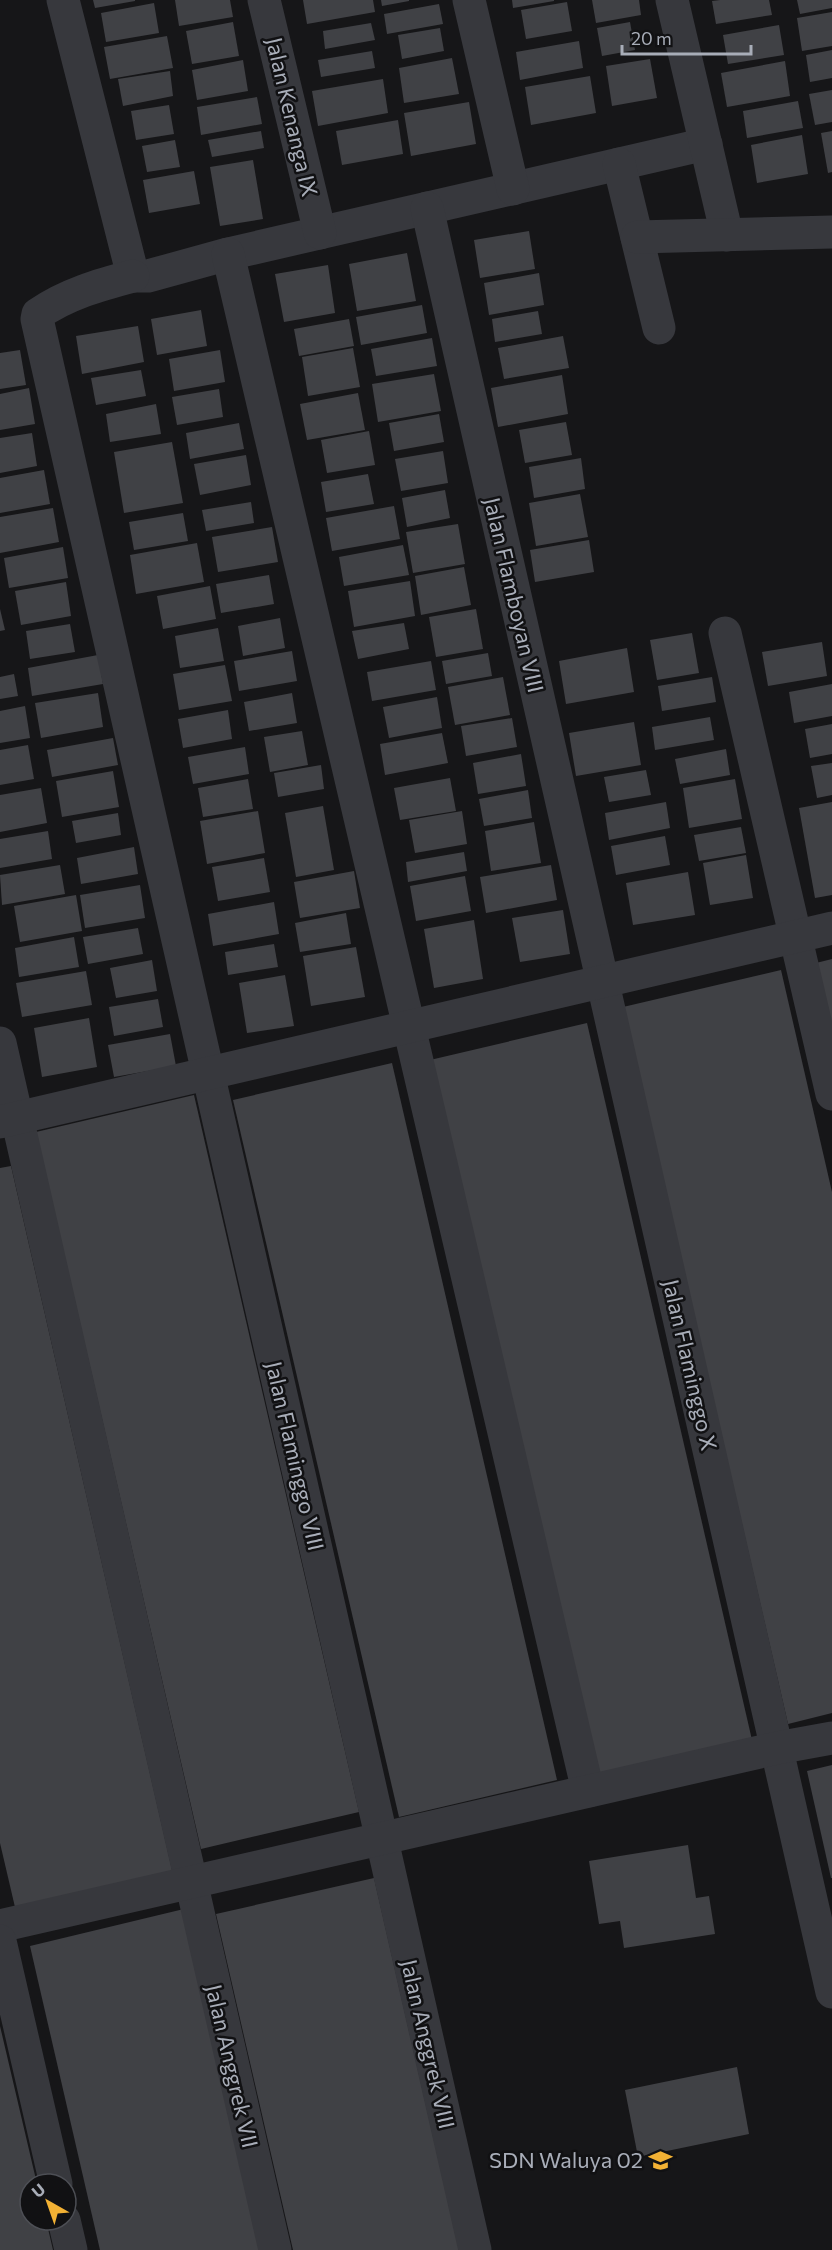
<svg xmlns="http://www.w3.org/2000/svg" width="832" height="2250" viewBox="0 0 832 2250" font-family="Commissioner,sans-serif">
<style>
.building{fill:#404145}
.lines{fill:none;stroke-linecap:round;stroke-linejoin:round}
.minor{stroke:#37383d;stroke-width:33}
.labels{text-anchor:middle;stroke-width:5;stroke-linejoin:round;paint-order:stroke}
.street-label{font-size:22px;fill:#a8adb8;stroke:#111113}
.poi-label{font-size:22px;fill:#a8adb8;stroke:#111113;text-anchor:end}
</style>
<rect width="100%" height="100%" fill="#161618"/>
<!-- building -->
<g class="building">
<path d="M93,0H135V1L95,8Z"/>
<path d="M175,0H230L233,17L179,26Z"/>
<path d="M303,0H373L375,12L307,24Z"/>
<path d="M381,0H409V1L382,6Z"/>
<path d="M512,0H554V1L513,8Z"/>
<path d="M592,0H639L641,15L596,23Z"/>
<path d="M720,0H769L772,15L716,24L712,1Z"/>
<path d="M797,0H832V8L800,14Z"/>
<path d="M567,2L572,31L526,39L521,10Z"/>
<path d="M154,3L159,33L106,42L101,13Z"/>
<path d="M439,4L443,24L387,34L384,14Z"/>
<path d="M832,12V46L802,51L797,18Z"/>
<path d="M233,22L239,56L192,64L186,31Z"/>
<path d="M630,22L635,50L602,56L597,28Z"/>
<path d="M371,23L375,40L325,49L323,31Z"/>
<path d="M779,25L784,55L728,64L723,35Z"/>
<path d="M440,28L444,51L402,59L398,35Z"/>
<path d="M167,36L173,68L110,79L104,47Z"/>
<path d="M579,41L583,68L520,80L516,52Z"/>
<path d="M832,50V78L810,82L806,55Z"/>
<path d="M372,51L375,68L321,77L318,60Z"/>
<path d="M452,58L459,94L404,103L399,68Z"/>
<path d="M650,59L657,98L612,106L606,66Z"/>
<path d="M243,60L248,91L197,100L192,70Z"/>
<path d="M785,61L790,96L727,107L721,73Z"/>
<path d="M170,71L173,96L123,106L118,79Z"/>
<path d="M590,76L596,113L531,125L525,87Z"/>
<path d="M383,79L388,113L318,126L312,91Z"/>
<path d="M832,90V122L815,125L809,94Z"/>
<path d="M257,97L262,124L201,135L197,107Z"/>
<path d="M798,101L803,128L747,138L743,111Z"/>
<path d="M469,102L476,144L411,156L404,113Z"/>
<path d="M169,105L174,134L136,140L131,111Z"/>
<path d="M398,120L403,154L342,165L336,131Z"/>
<path d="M261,131L264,148L212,157L208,140Z"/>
<path d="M832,131V172L828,173L821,133Z"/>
<path d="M802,135L808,174L757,183L751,145Z"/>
<path d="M175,140L180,167L147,172L142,146Z"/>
<path d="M253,160L263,219L220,226L210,167Z"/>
<path d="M194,171L200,204L149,213L143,180Z"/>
<path d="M529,231L535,269L480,278L474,240Z"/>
<path d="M407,253L416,301L357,311L349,264Z"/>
<path d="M328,265L335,313L284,322L275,274Z"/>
<path d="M539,273L544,305L489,315L484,283Z"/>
<path d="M422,305L427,333L361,345L356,317Z"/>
<path d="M201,310L207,346L157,355L151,319Z"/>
<path d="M538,311L542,334L495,342L492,319Z"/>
<path d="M349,319L354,346L299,356L294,329Z"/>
<path d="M138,326L144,362L82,374L76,336Z"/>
<path d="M563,336L569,368L504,379L498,348Z"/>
<path d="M432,338L437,366L376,376L371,349Z"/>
<path d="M353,348L360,387L308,396L302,357Z"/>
<path d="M20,350L26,385L0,389V353Z"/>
<path d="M220,350L225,382L174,391L169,359Z"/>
<path d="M141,370L146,396L96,405L91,378Z"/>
<path d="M434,374L441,411L378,422L372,384Z"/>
<path d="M562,375L568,414L498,427L491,388Z"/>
<path d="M29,388L35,424L0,430V394Z"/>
<path d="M219,389L223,417L177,425L172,397Z"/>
<path d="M358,393L365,430L307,440L300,404Z"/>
<path d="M156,404L161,434L110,442L106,414Z"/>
<path d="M439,414L444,442L394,451L389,423Z"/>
<path d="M566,422L572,455L525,463L519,430Z"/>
<path d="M239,423L244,449L190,459L186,433Z"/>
<path d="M369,431L375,465L327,473L321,440Z"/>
<path d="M32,433L37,466L0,473V438Z"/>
<path d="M172,442L183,503L124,513L114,452Z"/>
<path d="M443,451L448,483L401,491L395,459Z"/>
<path d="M246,455L251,485L200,495L194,464Z"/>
<path d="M581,458L585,489L534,498L529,467Z"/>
<path d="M44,470L50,504L0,513V478Z"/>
<path d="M368,474L374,504L326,512L321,482Z"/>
<path d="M445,490L450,518L407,527L402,498Z"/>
<path d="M580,494L588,537L536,546L529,503Z"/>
<path d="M251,502L254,523L206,531L202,510Z"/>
<path d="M394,506L400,539L332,551L326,518Z"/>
<path d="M53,508L59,542L0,553V517Z"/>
<path d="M183,513L188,541L134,550L129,522Z"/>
<path d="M458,524L465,564L413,573L406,532Z"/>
<path d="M272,527L278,562L218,572L212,537Z"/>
<path d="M589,540L594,572L535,582L530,550Z"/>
<path d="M197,543L204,582L136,594L130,555Z"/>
<path d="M403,545L409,575L344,586L339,557Z"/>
<path d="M63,547L68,578L9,588L4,558Z"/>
<path d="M464,567L471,605L421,615L415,576Z"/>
<path d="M269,575L274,604L221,613L216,584Z"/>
<path d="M410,581L415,616L354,627L348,591Z"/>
<path d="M66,582L71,616L21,625L15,591Z"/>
<path d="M210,586L216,619L163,629L157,596Z"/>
<path d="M0,609L5,630L0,631Z"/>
<path d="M476,609L483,649L436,657L429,617Z"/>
<path d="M280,618L285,648L243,656L238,626Z"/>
<path d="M404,623L409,649L358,659L352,631Z"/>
<path d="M70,624L75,652L30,659L26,631Z"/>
<path d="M218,628L224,661L180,668L175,636Z"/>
<path d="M692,633L699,673L657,680L650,640Z"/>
<path d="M822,642L827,676L768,686L762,652Z"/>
<path d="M627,648L634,692L566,704L559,661Z"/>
<path d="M292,651L297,681L239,691L234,661Z"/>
<path d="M488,653L492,676L446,684L442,661Z"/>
<path d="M98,655L103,684L32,696L28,668Z"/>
<path d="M431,661L436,690L372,701L367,672Z"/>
<path d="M225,665L232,701L179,710L173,674Z"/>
<path d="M14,674L18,696L0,699V677Z"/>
<path d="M503,677L510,715L455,725L448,687Z"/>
<path d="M712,677L716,702L662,711L658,686Z"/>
<path d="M832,684V716L794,723L789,692Z"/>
<path d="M98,693L103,727L41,738L35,703Z"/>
<path d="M292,693L297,723L249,731L244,702Z"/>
<path d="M437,697L442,728L389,738L383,707Z"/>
<path d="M25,706L30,738L0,743V711Z"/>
<path d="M228,710L232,739L183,748L178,719Z"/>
<path d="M710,717L714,740L655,750L652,727Z"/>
<path d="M512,718L517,747L466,756L461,726Z"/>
<path d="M634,722L641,765L576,776L569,733Z"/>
<path d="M832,724V754L810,758L805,729Z"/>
<path d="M302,731L308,765L270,772L264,737Z"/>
<path d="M442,733L448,763L385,775L380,744Z"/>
<path d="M113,738L118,765L52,777L47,750Z"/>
<path d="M28,745L34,779L0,785V750Z"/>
<path d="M245,747L249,774L193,784L188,757Z"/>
<path d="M726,749L730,775L680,784L675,759Z"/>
<path d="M521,754L526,786L478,794L473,763Z"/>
<path d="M832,763V795L817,798L811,766Z"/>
<path d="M321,765L324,789L278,797L274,773Z"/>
<path d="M646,770L651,795L609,802L604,777Z"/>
<path d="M113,771L119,807L62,817L56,781Z"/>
<path d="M450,778L456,811L400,820L394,788Z"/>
<path d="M248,779L253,809L203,817L198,788Z"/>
<path d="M735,779L742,819L689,828L683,788Z"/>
<path d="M41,788L47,823L0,832V795Z"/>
<path d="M528,790L532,818L484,826L479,799Z"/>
<path d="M666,802L670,828L609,840L605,813Z"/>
<path d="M832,802V895L815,898L799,808Z"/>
<path d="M323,806L334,870L296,877L285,813Z"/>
<path d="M258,811L265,853L207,864L200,821Z"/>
<path d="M462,811L467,844L415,853L409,820Z"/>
<path d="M118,813L121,835L76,843L72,821Z"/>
<path d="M534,822L541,863L491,871L485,831Z"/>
<path d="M741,827L746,853L699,861L694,835Z"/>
<path d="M48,831L52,859L0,868V839Z"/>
<path d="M665,836L670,865L616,875L611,846Z"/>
<path d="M134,847L138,874L81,884L77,858Z"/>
<path d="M464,852L467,871L408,882L406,862Z"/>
<path d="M746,855L753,898L710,905L703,863Z"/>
<path d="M264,858L270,892L218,901L212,867Z"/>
<path d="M60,865L65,894L2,905L0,875Z"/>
<path d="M551,865L557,900L486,913L480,877Z"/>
<path d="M354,871L360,908L300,918L294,882Z"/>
<path d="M688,872L695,915L633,925L626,883Z"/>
<path d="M465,876L471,911L416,921L410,886Z"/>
<path d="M140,885L145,918L85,928L80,895Z"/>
<path d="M76,895L82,931L20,942L14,906Z"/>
<path d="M274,902L279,934L213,946L208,914Z"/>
<path d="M563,910L570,954L520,962L512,918Z"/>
<path d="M346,913L351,944L300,952L295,923Z"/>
<path d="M474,920L483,979L434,988L424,929Z"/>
<path d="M138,928L143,954L88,964L83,937Z"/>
<path d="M74,937L79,967L19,977L15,948Z"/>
<path d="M274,944L278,967L228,975L225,952Z"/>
<path d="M356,947L365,997L311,1006L303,956Z"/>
<path d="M832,959V1028L816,963Z"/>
<path d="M152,960L157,991L116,998L110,968Z"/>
<path d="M781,970L832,1192V1713L788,1724L623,1007Z"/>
<path d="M86,971L92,1005L22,1017L16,983Z"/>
<path d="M285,975L294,1026L247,1033L239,983Z"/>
<path d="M158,999L163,1027L114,1036L109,1007Z"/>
<path d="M89,1018L97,1067L42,1077L34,1028Z"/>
<path d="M587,1023L752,1740L594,1777L430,1060Z"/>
<path d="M170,1034L176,1066L114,1077L108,1045Z"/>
<path d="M392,1063L557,1780L399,1817L233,1100Z"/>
<path d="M194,1095L359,1812L201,1849L36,1132Z"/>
<path d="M11,1166L175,1883L18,1920L0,1843V1168Z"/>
<path d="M832,1765V1878H831L807,1771Z"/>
<path d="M688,1845L696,1898L709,1896L715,1934L624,1948L620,1921L599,1924L589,1861Z"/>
<path d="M374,1878L459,2250H293L216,1914Z"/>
<path d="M188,1908L266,2250H100L30,1946Z"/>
<path d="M0,2026L37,2184H30V2220H46L53,2250H0Z"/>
<path d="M737,2067L749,2134L638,2157L625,2090Z"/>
</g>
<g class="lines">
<!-- minor -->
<g class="minor">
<path d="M63,0L133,276H148L228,254L706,144"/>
<path d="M264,0L320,233"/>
<path d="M469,0L513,189"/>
<path d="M672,0L727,235"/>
<path d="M619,164L659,328"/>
<path d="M427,208L832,1992"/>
<path d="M637,237L832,232"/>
<path d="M228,254L588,1791"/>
<path d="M133,276C99,285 67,294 38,314L37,319L475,2250"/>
<path d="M725,633L832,1094"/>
<path d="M0,1043L275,2250"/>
<path d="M0,1122L832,928"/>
<path d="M0,1926L777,1748L832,1738"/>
<path d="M0,1941L56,2184"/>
<path d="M64,2220L71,2250"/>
</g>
</g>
<!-- icons -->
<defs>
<symbol id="school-bare" viewBox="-9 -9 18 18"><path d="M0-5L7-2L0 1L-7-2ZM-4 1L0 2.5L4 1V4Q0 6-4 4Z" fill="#f2b134" stroke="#111113" stroke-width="2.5" paint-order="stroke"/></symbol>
</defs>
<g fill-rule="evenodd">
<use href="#school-bare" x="644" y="2144" width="33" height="33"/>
</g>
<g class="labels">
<!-- street labels -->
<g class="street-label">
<text transform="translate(292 117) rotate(77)" y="8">Jalan Kenanga IX</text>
<text transform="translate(514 595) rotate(77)" y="8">Jalan Flamboyan VIII</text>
<text transform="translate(690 1365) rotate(77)" y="8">Jalan Flaminggo X</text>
<text transform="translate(295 1456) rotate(77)" y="8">Jalan Flaminggo VIII</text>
<text transform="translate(428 2044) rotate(77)" y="8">Jalan Anggrek VIII</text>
<text transform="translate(232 2066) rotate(77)" y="8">Jalan Anggrek VII</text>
</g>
<!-- poi labels -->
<g class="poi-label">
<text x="643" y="2168">SDN Waluya 02</text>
</g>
</g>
<!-- north arrow -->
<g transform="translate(48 2202) rotate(320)"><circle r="28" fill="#111113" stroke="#4d4f55" stroke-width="1.5"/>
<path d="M0-4.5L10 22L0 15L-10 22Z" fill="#f2b134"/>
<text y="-9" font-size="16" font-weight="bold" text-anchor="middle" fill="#a8adb8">U</text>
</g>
<!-- scale -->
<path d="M622 45v9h129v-9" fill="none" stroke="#a8adb8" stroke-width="3"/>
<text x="631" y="45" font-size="18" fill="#a8adb8" stroke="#111113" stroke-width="4.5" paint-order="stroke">20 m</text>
</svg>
